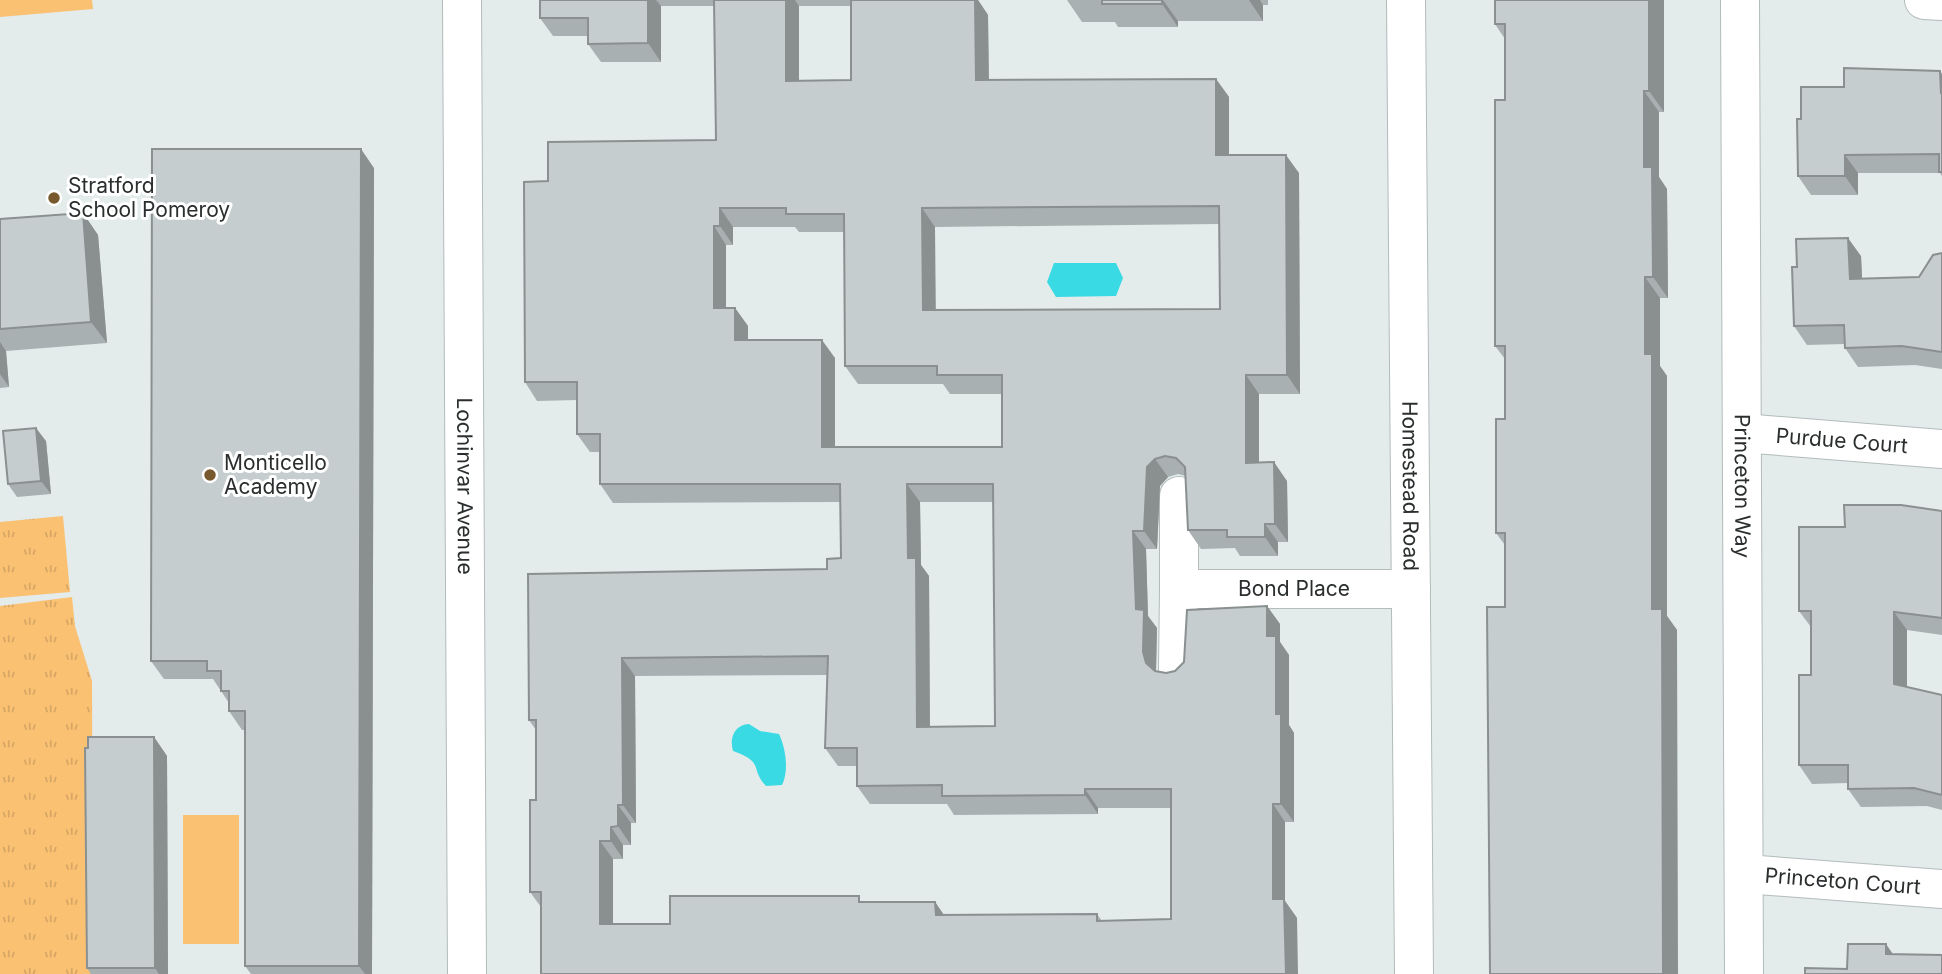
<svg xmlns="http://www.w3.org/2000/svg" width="1942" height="974" viewBox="0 0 1942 974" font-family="Inter,sans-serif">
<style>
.green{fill:#fbc173}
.park{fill:url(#park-tufts)}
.water{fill:#3adae4}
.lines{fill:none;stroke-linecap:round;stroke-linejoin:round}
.minor-casing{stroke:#b3bbbb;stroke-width:40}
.major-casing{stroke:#b3bbbb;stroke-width:40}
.minor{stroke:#fff;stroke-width:38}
.major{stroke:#fff;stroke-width:38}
.wall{fill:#a9b0b1;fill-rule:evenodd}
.shaded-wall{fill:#8a9090}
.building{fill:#c5cdce;stroke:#8a9090;stroke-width:2;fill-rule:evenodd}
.poi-dot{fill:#78592e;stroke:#fff;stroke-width:2.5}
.labels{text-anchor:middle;stroke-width:6;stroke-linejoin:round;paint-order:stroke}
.poi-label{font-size:21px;fill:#2b2e2f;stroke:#fff;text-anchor:start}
.street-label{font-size:21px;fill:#2b2e2f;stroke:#fff}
</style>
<defs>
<pattern id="park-tufts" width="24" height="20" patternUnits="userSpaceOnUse" patternTransform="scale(1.75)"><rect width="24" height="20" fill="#fbc173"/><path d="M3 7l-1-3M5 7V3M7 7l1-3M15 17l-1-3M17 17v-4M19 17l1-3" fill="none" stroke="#d7a664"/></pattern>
</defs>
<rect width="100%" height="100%" fill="#e3ebeb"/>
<!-- green -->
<g class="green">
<path d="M0,0H92L93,9L0,17Z"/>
<rect x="183" y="815" width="56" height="129"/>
</g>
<!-- park -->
<g class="park">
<path d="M63,516L70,592L0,598V522Z"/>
<path d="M72,597L75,626L92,681L93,974H0V606Z"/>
</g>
<!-- water -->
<g class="water">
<path d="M1054,263H1116L1123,278L1116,296L1056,297L1047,282Z"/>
<path d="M749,724L760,731L779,734C786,749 789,771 782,785L766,786C749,768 766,763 733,751C729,737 735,725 749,724Z"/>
</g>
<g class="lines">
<defs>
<g id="minor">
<path id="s1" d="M462,0L467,974"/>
<path id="s2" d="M1740,0L1744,974"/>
<path d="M1924,0L1942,1"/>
<path id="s3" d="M1742,433L1942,449"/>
<path d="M1179,496V589"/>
<path id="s4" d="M1178,670L1179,589H1411"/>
<path id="s5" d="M1745,874L1942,889"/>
</g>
<g id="major">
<path id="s6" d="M1406,0L1414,974"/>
</g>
</defs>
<!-- minor casing -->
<use href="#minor" class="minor-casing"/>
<!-- major casing -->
<use href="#major" class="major-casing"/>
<!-- minor -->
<use href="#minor" class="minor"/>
<!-- major -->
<use href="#major" class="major"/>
</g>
<!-- wall -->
<g class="wall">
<path d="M540,0H978L988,15L989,80L1216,79L1229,97V155L1299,173L1300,394H1259V463L1287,481L1288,542H1278V556H1240L1235,548L1201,549L1188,530L1186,476L1178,474L1168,477L1160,486L1157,549H1146L1148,616L1157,628L1156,671L1166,673L1175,671L1267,606L1280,624V642L1289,655V725L1294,733V822H1285V901L1297,918L541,974V907L530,892L536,800V730L529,720L528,574L827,569L841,558L840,502L613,503L600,484V452H590L577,434V400L537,401L525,382L548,181L716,140L714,6H661V62H601L588,44V36H553L540,18ZM799,6H851V80L799,81ZM1219,224L1220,309L935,310V227ZM733,227H795L799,232H844L845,366L858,384H943L950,394H1002V447H835V358L748,340V326L735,308H726V245H733ZM920,502H994L995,726L930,727L929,576L921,565ZM827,675L825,748L838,766H857V786L870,804H947L954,815L1098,814V808H1171V919L1102,921L1097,914L944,915L935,902H864L670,924H613V859H623V845H631V823H636L635,676Z"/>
<path d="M1067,0H1268V5H1263V21H1178V27H1118L1115,22H1082Z"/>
<path d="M1495,0H1664V112H1659V177L1667,189L1668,298H1660V366L1667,376V616L1677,630L1505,607V545L1496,533L1505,419V359L1495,346L1505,100V39L1495,24Z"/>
<path d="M1942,74V176L1940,173H1858V195H1811L1798,176L1801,119L1844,87Z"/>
<path d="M374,168L372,974H251L245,966V730H242L229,711V703L213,679H164L151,661Z"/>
<path d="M83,213L98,235L107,343L6,351L9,387L0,388V219Z"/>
<path d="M1942,253V369L1915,365L1858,367L1845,348L1844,344L1807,345L1794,326L1797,267L1861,256L1862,279L1919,277Z"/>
<path d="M46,441L51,494L17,497L8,484Z"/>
<path d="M1942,511V635L1907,630V687L1942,695V810L1927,806L1861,807L1848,789V783L1812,784L1799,765L1811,675V627L1799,611L1845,527Z"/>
<path d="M154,737L167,756L168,974H91L87,968L88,748Z"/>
</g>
<!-- shaded-wall -->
<g class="shaded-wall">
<path d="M648,0H656L661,6V62L648,43Z"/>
<path d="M786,0H795L799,6V100L786,81Z"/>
<path d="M975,0H978L988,15L989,98L976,80Z"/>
<path d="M1162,0H1163L1178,21V27L1162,4Z"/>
<path d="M1249,0H1260L1263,5V21Z"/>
<path d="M1649,0H1664V112L1649,91Z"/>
<path d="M1940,71L1942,74V95L1941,93Z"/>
<path d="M1216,79L1229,97V173L1216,155Z"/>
<path d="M1644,91L1659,112V177L1667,189L1668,298L1653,277L1644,167Z"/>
<path d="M361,149L374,168L372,974H365L359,966Z"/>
<path d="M1286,155L1299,173L1300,394L1287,375Z"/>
<path d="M1845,155L1858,173V195L1845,176Z"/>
<path d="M720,208L733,227V245L720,226Z"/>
<path d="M922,208L935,227L936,329L923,310Z"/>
<path d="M83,213L98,235L107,343L91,322Z"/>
<path d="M714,226L726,245V326L714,308Z"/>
<path d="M1848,238L1861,256L1863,298L1850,279Z"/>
<path d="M1645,277L1660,298V366L1667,376V616L1677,630L1678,974H1663L1645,354Z"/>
<path d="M735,308L748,326V358L735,340Z"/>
<path d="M822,340L835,358V466L822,447Z"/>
<path d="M0,342L6,351L9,387L0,374Z"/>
<path d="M1246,375L1259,394V481L1246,463Z"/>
<path d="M36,428L46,441L51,494L41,481Z"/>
<path d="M1155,459L1168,477L1160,486L1157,549L1144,531L1147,467Z"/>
<path d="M1274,462L1287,481L1288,542L1275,524Z"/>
<path d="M907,484L920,502L921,565L929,576L930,745L917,727L908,558Z"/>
<path d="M1265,524L1278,542V556L1265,537Z"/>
<path d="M1133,531L1146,549L1148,616L1157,628L1156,670L1159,681L1146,663L1143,652L1136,609Z"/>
<path d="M1267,606L1280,624V642L1289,655V725L1294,733V822L1281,804L1267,636Z"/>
<path d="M1894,612L1907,630V702L1894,684Z"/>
<path d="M622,658L635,676L636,823L623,805Z"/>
<path d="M154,737L167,756L168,974H159L155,968Z"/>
<path d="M1085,789L1098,808V814L1085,795Z"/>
<path d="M1273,804L1285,822V901L1297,918L1298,974H1286L1273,899Z"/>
<path d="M618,805L631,823V845L618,826Z"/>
<path d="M611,827L623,845V859L611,841Z"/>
<path d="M600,841L613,859V943L600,924Z"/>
<path d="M935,902L948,921L936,915Z"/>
<path d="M1886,944L1899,963L1886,954Z"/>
</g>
<!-- building -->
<g class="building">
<path d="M540,0H648V43L588,44V18H540Z"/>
<path d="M714,0H786V81L851,80V0H975L976,80L1216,79V155H1286L1287,375H1246V463L1274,462L1275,524H1265V537H1227V530H1188L1185,467L1176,458L1165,456L1155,459L1147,467L1144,531H1133L1136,609L1144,610L1143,652L1146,663L1155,671L1166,673L1175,671L1184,662L1187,610L1267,606V636H1276V714H1281V804H1273V899H1284L1286,974H541V892H530V800H536V720H529L528,574L827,569V559L841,558L840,484H600V434H577V382H525L524,182L548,181V142L716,140ZM1219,206L1220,309L923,310L922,208ZM720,208H786V214H844L845,366H937V375H1002V447H822V340H735V308H714V226H720ZM907,484H993L995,726L917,727L916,558H908ZM828,656L825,748H857V786L942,785V796L1085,795V789H1171V919L1097,921V914L936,915L935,902H859V896H670V924H600V841H611V827L618,826V805H623L622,658Z"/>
<rect x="1102" y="0" width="60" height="4"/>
<path d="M1495,0H1649V91H1644V167H1652L1653,277H1645V354H1652V609H1662L1663,974H1490L1487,607H1505V533H1496V419H1505V346H1495V100H1505V24H1495Z"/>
<path d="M1844,68L1940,71L1941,93H1942V172H1939V154L1845,155V176H1798L1797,119H1801V87H1844Z"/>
<path d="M152,149H361L359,966H245V711H229V691H221V671H207V661H151Z"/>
<path d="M83,213L91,322L0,329V219Z"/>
<path d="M1848,238L1850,279L1919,277L1933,255L1942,253V352L1902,346L1845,348L1844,325L1794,326L1792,267H1797L1796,239Z"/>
<path d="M36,428L41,481L8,484L3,431Z"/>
<path d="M1844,505H1901L1942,511V618L1894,612V684L1942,695V795L1914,788L1848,789V765H1799V675H1811V611H1799V527H1845Z"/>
<path d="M88,737H154L155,968H87L85,748H88Z"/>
<path d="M1848,944H1886V954L1942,955V974H1805V968L1847,969Z"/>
</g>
<!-- markers -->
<g class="poi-dot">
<circle cx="54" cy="198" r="7"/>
<circle cx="210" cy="475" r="7"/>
</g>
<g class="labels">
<!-- poi labels -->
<g class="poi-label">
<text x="68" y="193">Stratford<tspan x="68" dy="24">School Pomeroy</tspan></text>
<text x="224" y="470">Monticello<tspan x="224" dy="24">Academy</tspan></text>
</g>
<!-- street labels -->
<g class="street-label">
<text dy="7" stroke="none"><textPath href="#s3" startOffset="100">Purdue Court</textPath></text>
<text dy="7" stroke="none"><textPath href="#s1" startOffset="486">Lochinvar Avenue</textPath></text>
<text dy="7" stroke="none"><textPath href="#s6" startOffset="486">Homestead Road</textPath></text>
<text dy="7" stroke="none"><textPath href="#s2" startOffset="486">Princeton Way</textPath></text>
<text dy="7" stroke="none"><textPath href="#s4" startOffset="196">Bond Place</textPath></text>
<text dy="7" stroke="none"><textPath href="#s5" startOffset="98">Princeton Court</textPath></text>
</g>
</g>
</svg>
